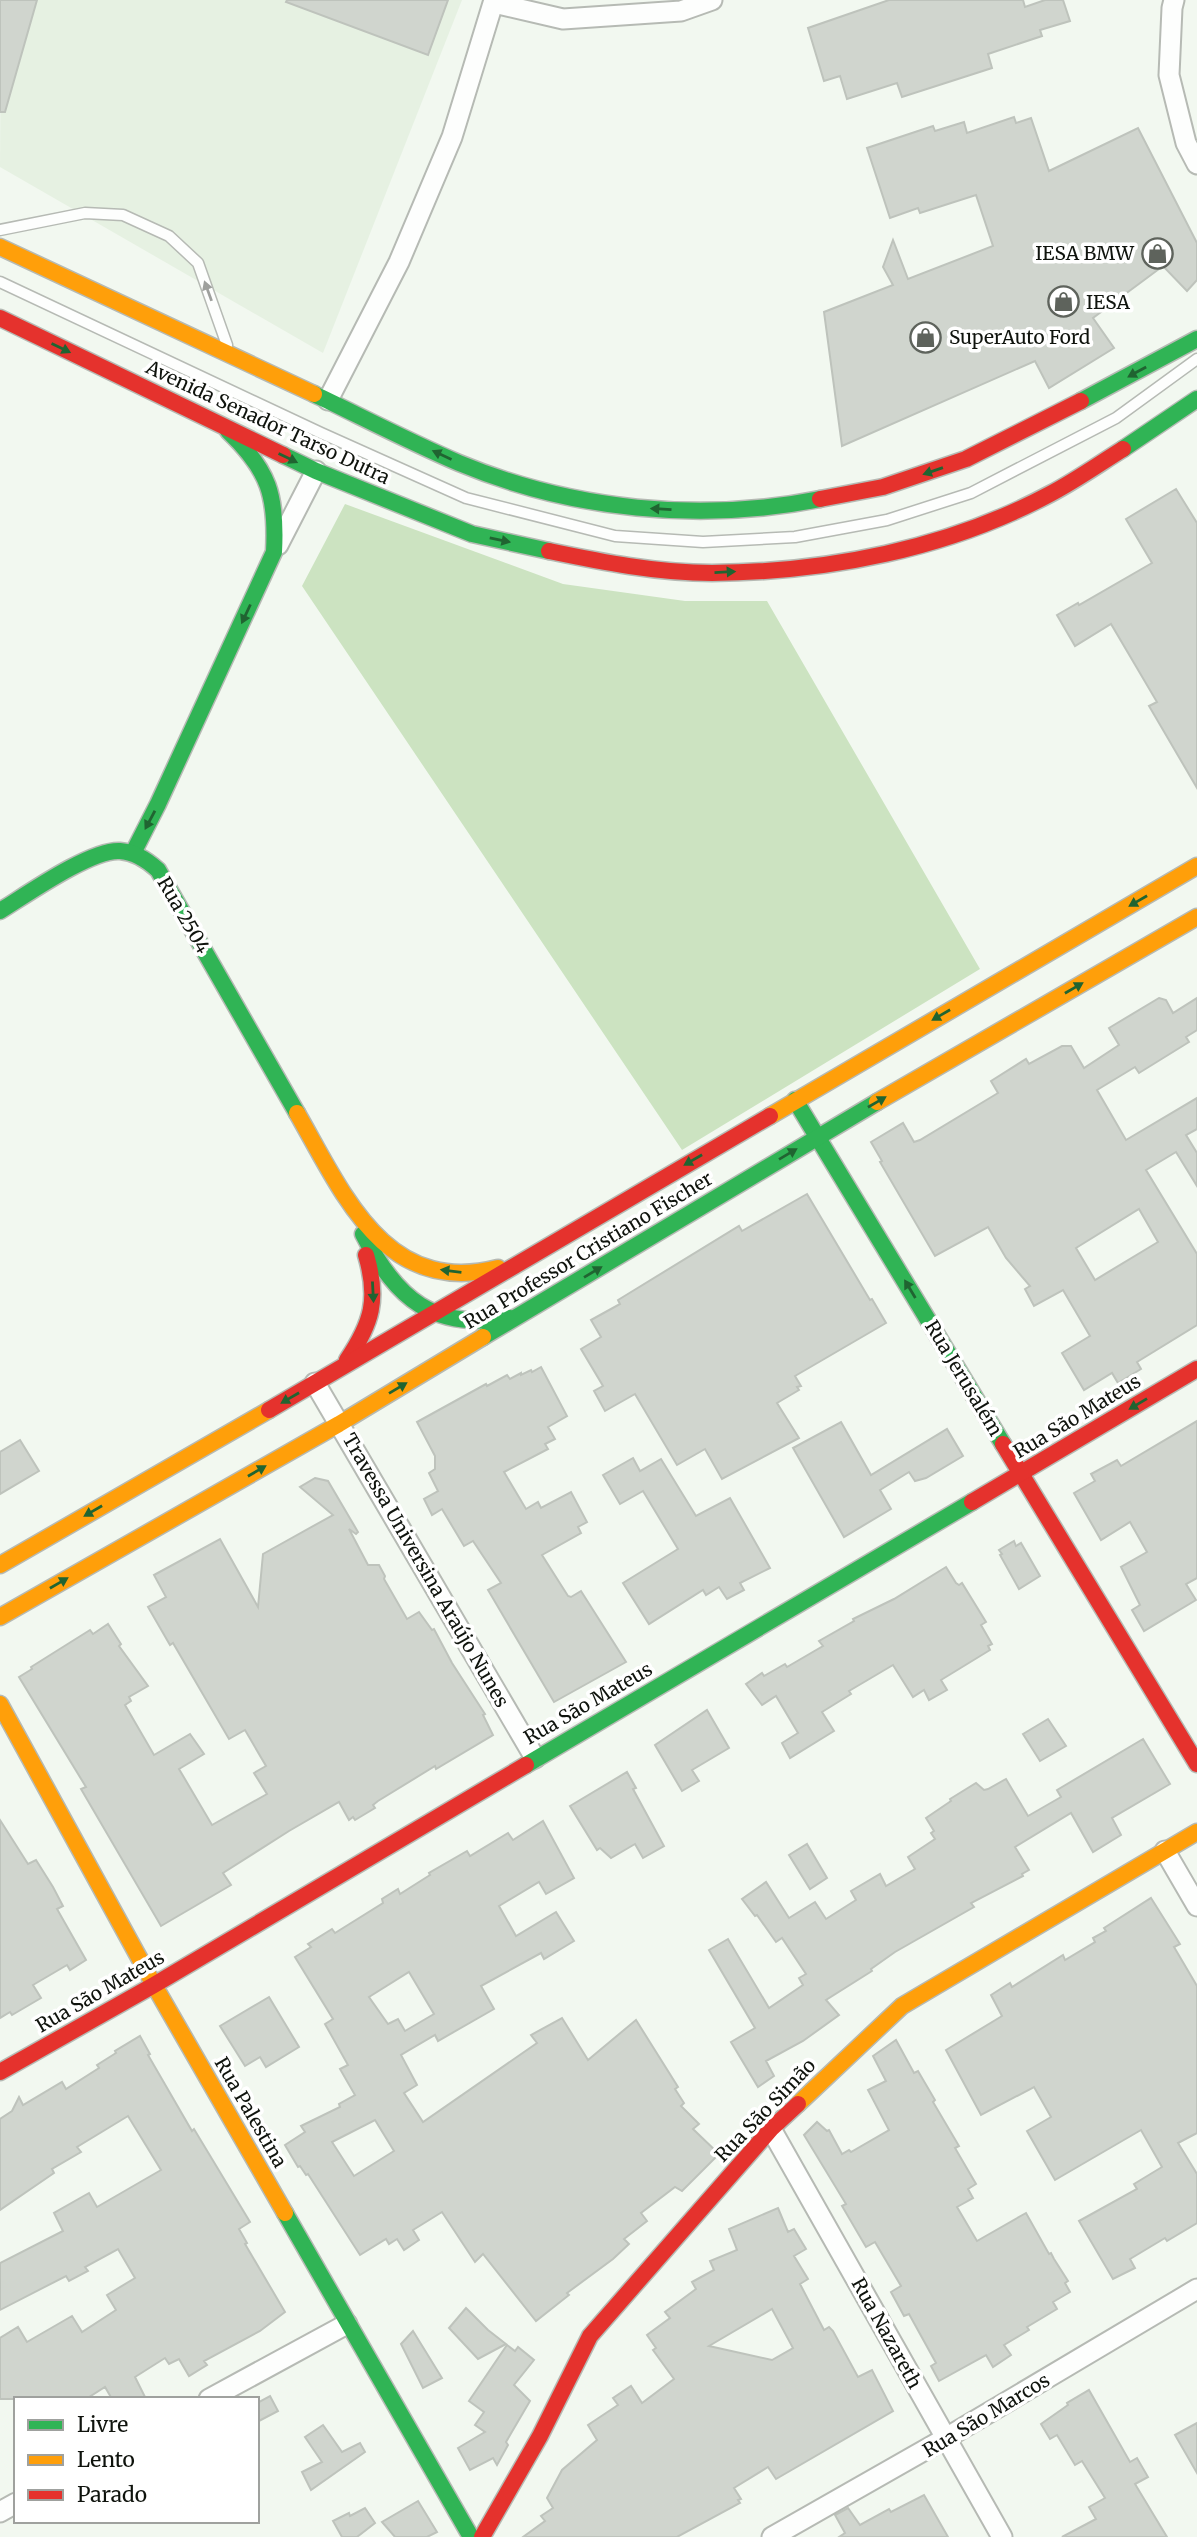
<svg xmlns="http://www.w3.org/2000/svg" width="1197" height="2537" viewBox="0 0 1197 2537" font-family="Merriweather,serif">
<style>
.built{fill:#e6f1e2}
.green{fill:#cce3c1}
.building{fill:#d0d5ce;stroke:#bec3bc;stroke-width:2;fill-rule:evenodd}
.lines{fill:none;stroke-linecap:round;stroke-linejoin:round}
.lane-casing{stroke:#b6bab4;stroke-width:13}
.street-casing{stroke:#b6bab4;stroke-width:23}
.fast-casing{stroke:#b6bab4;stroke-width:19}
.slow-casing{stroke:#b6bab4;stroke-width:19}
.jam-casing{stroke:#b6bab4;stroke-width:19}
.lane{stroke:#fdfefd;stroke-width:10}
.street{stroke:#fdfefd;stroke-width:19}
.fast{stroke:#30b455;stroke-width:16}
.slow{stroke:#ff9f0a;stroke-width:16}
.jam{stroke:#e5322d;stroke-width:16}
.oneway{fill:#9ea09d}
.oneway2{fill:#206431}
.labels{text-anchor:middle;stroke-width:7;stroke-linejoin:round;paint-order:stroke}
.poi-label{font-size:19px;fill:#0f130d;stroke:#fff;text-anchor:start}
.street-label{font-size:19px;fill:#0f130d;stroke:#fff}
</style>
<rect width="100%" height="100%" fill="#f2f8f0"/>
<!-- built -->
<path class="built" d="M1,0H462L323,353L0,167Z"/>
<!-- green -->
<path class="green" d="M345,504L563,584L685,601H767L980,969L682,1150L302,586Z"/>
<!-- building -->
<g class="building">
<path d="M0,0H37L5,112H0Z"/>
<path d="M287,0H448L428,55L286,2Z"/>
<path d="M889,0H1023L1025,7L1045,0H1063L1070,21L1040,30L1042,36L988,54L992,68L902,97L897,83L847,99L840,76L824,81L808,28Z"/>
<path d="M1014,117L1016,123L1031,118L1049,171L1138,128L1197,243V280L1187,291L1163,266L1093,318L1114,348L1049,388L1035,361L842,446L824,312L893,285L883,267L893,240L908,279L993,246L976,195L920,213L918,208L890,218L867,148L933,126L935,131L964,122L967,133Z"/>
<path d="M1176,489L1197,523V788L1149,706L1157,702L1111,624L1075,646L1057,615L1078,603L1079,605L1152,563L1126,519Z"/>
<path d="M1159,998L1166,1000L1173,1013L1197,998V1030L1186,1037L1189,1042L1139,1073L1135,1067L1097,1090L1126,1140L1197,1098V1129L1186,1135L1197,1153V1186L1176,1152L1146,1170L1197,1254V1325L1137,1362L1141,1369L1118,1383L1112,1373L1084,1390L1062,1353L1090,1336L1063,1290L1034,1306L1025,1289L1030,1286L1006,1258L988,1227L935,1256L880,1162L882,1161L871,1142L903,1123L914,1142L920,1140L998,1093L991,1081L1026,1059L1029,1064L1062,1046H1071L1084,1068L1119,1045L1109,1028ZM1139,1209L1158,1242L1095,1280L1076,1248Z"/>
<path d="M807,1194L870,1300L872,1299L886,1323L795,1376L801,1386L797,1387L799,1390L777,1403L799,1438L722,1479L705,1449L677,1465L635,1394L605,1411L594,1391L603,1386L581,1349L601,1337L591,1320L620,1304L618,1300L739,1226L742,1231Z"/>
<path d="M541,1367L567,1416L548,1427L555,1439L545,1444L548,1449L504,1472L526,1509L538,1502L541,1508L571,1492L587,1522L578,1527L581,1533L542,1555L568,1596L571,1597L581,1591L626,1662L554,1702L488,1590L501,1583L473,1541L464,1546L442,1509L432,1515L424,1499L438,1491L429,1473L435,1469V1456L417,1422L486,1384L487,1386L507,1375L510,1379L521,1373V1375L531,1370L532,1372Z"/>
<path d="M1197,1421V1578L1186,1584L1196,1600L1144,1631L1132,1610L1140,1605L1121,1567L1147,1552L1130,1522L1101,1540L1074,1493L1095,1481L1091,1474L1117,1460L1121,1466Z"/>
<path d="M841,1422L871,1475L947,1429L963,1456L926,1478L915,1481L909,1472L880,1490L891,1509L844,1537L793,1448Z"/>
<path d="M20,1440L39,1471L0,1494V1452Z"/>
<path d="M633,1458L640,1471L661,1459L696,1516L730,1498L770,1568L740,1583L744,1590L727,1599L719,1587L706,1595L703,1590L649,1624L623,1583L678,1549L643,1491L620,1504L603,1475Z"/>
<path d="M315,1478L328,1481L358,1532L356,1534L349,1529L368,1565H379L385,1576L384,1579L407,1619L419,1612L432,1630L434,1629L452,1663L485,1714L483,1715L493,1735L436,1769L435,1766L378,1801L373,1805L375,1808L355,1820L353,1817L349,1820L339,1802L289,1831L223,1873L231,1885L161,1926L81,1789L86,1787L19,1677L32,1669L31,1667L90,1630L93,1634L108,1624L121,1644L119,1646L148,1686L129,1697L131,1701L125,1705L154,1755L190,1734L204,1754L179,1769L212,1825L267,1794L254,1773L266,1766L245,1730L229,1739L173,1643L170,1645L148,1607L166,1597L154,1575L220,1539L258,1607L263,1554L333,1515L300,1487Z"/>
<path d="M1014,1541L1016,1546L1021,1543L1040,1576L1019,1589L1000,1555L1002,1554L999,1550Z"/>
<path d="M946,1567L956,1583L959,1585L962,1583L986,1622L981,1625L992,1644L988,1646L990,1650L941,1680L947,1690L929,1700L924,1690L913,1697L893,1665L849,1691L851,1694L822,1712L834,1731L790,1758L782,1743L798,1733L776,1696L762,1705L746,1684L762,1673L764,1676L785,1664L787,1667L823,1646L819,1641L854,1621L853,1619L894,1599Z"/>
<path d="M707,1710L729,1748L692,1770L699,1781L682,1791L655,1745Z"/>
<path d="M1048,1719L1066,1746L1040,1761L1023,1734Z"/>
<path d="M1143,1739L1170,1784L1112,1818L1121,1835L1093,1852L1071,1813L1015,1847L1029,1870L1022,1874L1023,1876L971,1903L974,1907L895,1952L871,1969L872,1971L826,2000L839,2015L803,2041L766,2061L774,2076L758,2087L731,2042L755,2028L709,1950L728,1939L769,2008L803,1985L799,1978L806,1974L782,1938L776,1942L757,1915L755,1916L742,1899L766,1882L789,1918L815,1902L826,1919L856,1900L851,1891L880,1874L886,1886L915,1869L908,1857L935,1839L931,1833L934,1831L926,1818L951,1801L950,1799L976,1783L984,1790L988,1789L1006,1779L1028,1816L1061,1797L1057,1790Z"/>
<path d="M627,1772L636,1788L633,1789L664,1846L643,1858L635,1844L611,1858L600,1848L597,1850L570,1806Z"/>
<path d="M0,1820L28,1864L36,1860L53,1887L63,1906L57,1909L86,1960L70,1970L67,1965L33,1985L41,1998L12,2015L10,2012L0,2018Z"/>
<path d="M543,1821L574,1878L546,1894L539,1882L499,1906L516,1936L556,1912L574,1941L544,1959L541,1953L481,1986L494,2009L438,2041L435,2035L401,2055L417,2085L404,2093L423,2122L537,2043L531,2035L562,2018L588,2060L636,2020L678,2087L675,2089L684,2103L681,2106L699,2124L693,2129L719,2154L682,2191L675,2187L641,2213L647,2221L624,2239L629,2244L613,2259L567,2293L569,2295L536,2321L483,2254L475,2262L442,2212L413,2230L419,2240L404,2250L397,2239L389,2244L386,2239L360,2255L308,2174L306,2175L300,2166L298,2167L285,2145L305,2132L301,2126L340,2107L339,2104L355,2095L340,2069L348,2065L325,2024L333,2019L295,1957L311,1947L308,1944L332,1929L335,1933L383,1903L382,1899L398,1889L400,1894L430,1875L429,1873L467,1851L470,1856L508,1833L513,1840ZM409,1972L434,2014L405,2031L398,2019L388,2024L369,1997ZM375,2120L394,2151L354,2176L332,2142Z"/>
<path d="M807,1844L827,1878L810,1889L789,1855Z"/>
<path d="M1151,1898L1180,1944L1174,1947L1197,1986V2133L1178,2143L1197,2174V2223L1167,2241L1165,2238L1130,2259L1135,2268L1113,2279L1079,2221L1137,2189L1134,2184L1162,2167L1141,2130L1055,2180L1027,2131L1051,2117L1034,2087L981,2115L946,2050L1002,2016L991,1995L1010,1983L1012,1987L1063,1955L1065,1960L1095,1942L1093,1938L1106,1931L1104,1928Z"/>
<path d="M269,1997L299,2047L266,2067L260,2057L245,2066L220,2026Z"/>
<path d="M140,2036L150,2054L148,2055L192,2131L194,2129L250,2222L239,2229L247,2243L245,2244L285,2312L260,2331L204,2361L207,2365L189,2376L179,2359L169,2364L165,2358L135,2377L146,2399H112L105,2387L86,2399H0V2338L18,2327L27,2342L72,2316L82,2332L116,2310L107,2295L135,2278L118,2249L85,2267L88,2271L69,2281L66,2276L0,2310V2263L63,2231L54,2213L89,2193L97,2207L161,2170L128,2116L77,2147L81,2152L52,2169L54,2173L0,2210V2119L12,2111L19,2097L23,2105L62,2082L66,2089L99,2068L97,2065L116,2053L115,2051Z"/>
<path d="M896,2040L914,2073L918,2071L935,2100L933,2102L959,2146L955,2148L976,2184L968,2189L973,2198L957,2207L977,2241L1026,2213L1049,2254L1051,2253L1054,2259L1068,2281L1065,2283L1070,2292L1053,2302L1057,2309L1027,2327L1029,2330L1004,2345L1011,2355L993,2367L986,2355L939,2381L931,2366L936,2363L909,2314L904,2316L891,2292L901,2286L875,2242L866,2247L842,2206L846,2204L804,2135L817,2122L827,2131L829,2130L842,2154L849,2150L851,2152L889,2130L868,2090L886,2081L873,2056Z"/>
<path d="M778,2208L788,2232L794,2229L806,2249L794,2256L808,2279L800,2284L824,2330L829,2327L833,2331L858,2377L872,2370L893,2411L776,2479L768,2467L734,2488L741,2499L738,2500L740,2503L677,2537H523L545,2521L541,2516L553,2508L547,2498L562,2470L597,2440L588,2425L618,2405L613,2398L631,2386L642,2403L674,2379L653,2350L656,2348L647,2335L670,2318L665,2312L696,2289L692,2282L714,2270L710,2261L737,2250L729,2229ZM772,2309L793,2348L772,2360L709,2346Z"/>
<path d="M466,2308L488,2330L506,2344L478,2359L449,2328Z"/>
<path d="M413,2331L442,2378L423,2388L401,2344Z"/>
<path d="M507,2345L515,2351L518,2347L534,2360L514,2385L530,2401L506,2442L508,2445L497,2465L493,2458L470,2470L458,2448L485,2432L475,2425L484,2412L469,2401Z"/>
<path d="M1089,2390L1130,2462L1137,2458L1148,2477L1135,2484L1167,2537H1062L1096,2519L1089,2507L1105,2498L1082,2461L1075,2465L1057,2435L1050,2439L1041,2424L1068,2405L1067,2403Z"/>
<path d="M270,2396L278,2411L257,2422V2403Z"/>
<path d="M1197,2423V2473L1175,2435Z"/>
<path d="M323,2425L342,2452L360,2443L365,2452L311,2490L302,2472L322,2462L305,2437Z"/>
<path d="M924,2495L948,2537H839L845,2533L835,2515L848,2508L860,2525L889,2509L891,2512Z"/>
<path d="M418,2501L437,2532L427,2537H395L382,2522Z"/>
<path d="M365,2508L375,2523L357,2537H342L333,2521L349,2513L350,2516Z"/>
</g>
<g class="lines">
<defs>
<g id="lane">
<path d="M0,230L85,213L123,215L169,236L198,263L227,345"/>
<path d="M0,282L321,433L466,498L615,536L703,542L795,537L887,520L971,493L1116,418L1197,359"/>
</g>
<g id="street">
<path d="M1174,0L1172,8L1169,75L1186,143L1197,164"/>
<path d="M494,3L563,19L681,11L712,0"/>
<path d="M328,400L399,262L452,137L494,0"/>
<path d="M278,545L316,471"/>
<path d="M315,1383L535,1758"/>
<path d="M1165,1851L1197,1906"/>
<path d="M771,2129L1002,2537"/>
<path d="M209,2399L347,2324"/>
<path d="M0,2512L16,2503"/>
<path d="M772,2537L946,2438L1197,2289"/>
</g>
<g id="fast">
<path d="M314,394C362,417 410,442 459,463C572,510 700,523 820,499"/>
<path d="M1081,401L1197,339"/>
<path d="M1123,449L1197,399"/>
<path d="M283,455L316,471L472,534L549,551"/>
<path d="M133,853L158,804L274,552C277,496 269,470 228,431"/>
<path d="M0,911C26,895 91,849 120,851C135,852 147,860 158,870L297,1113"/>
<path d="M795,1100L1003,1444"/>
<path d="M363,1234C397,1300 433,1330 510,1318"/>
<path d="M483,1337L877,1102"/>
<path d="M526,1765L972,1502"/>
<path d="M285,2213L471,2537"/>
</g>
<g id="slow">
<path d="M0,247L314,394"/>
<path d="M877,1102L1197,917"/>
<path d="M297,1113C343,1193 385,1297 498,1268"/>
<path d="M770,1116L1197,866"/>
<path d="M0,1565L269,1410"/>
<path d="M0,1617L339,1424L483,1337"/>
<path d="M0,1704L154,1985L285,2213"/>
<path d="M798,2104L902,2006L1197,1832"/>
</g>
<g id="jam">
<path d="M0,318L283,455"/>
<path d="M820,499L883,487L966,459L1081,401"/>
<path d="M549,551C602,562 657,573 712,573C828,572 947,549 1050,494C1075,481 1099,464 1123,449"/>
<path d="M347,1360C372,1323 379,1299 366,1255"/>
<path d="M269,1410L770,1116"/>
<path d="M1003,1444L1197,1764"/>
<path d="M972,1502L1197,1369"/>
<path d="M0,2072L154,1985L526,1765"/>
<path d="M482,2537L540,2436L590,2336L771,2129L798,2104"/>
</g>
</defs>
<!-- lane casing -->
<use href="#lane" class="lane-casing"/>
<!-- street casing -->
<use href="#street" class="street-casing"/>
<!-- fast casing -->
<use href="#fast" class="fast-casing"/>
<!-- slow casing -->
<use href="#slow" class="slow-casing"/>
<!-- jam casing -->
<use href="#jam" class="jam-casing"/>
<!-- lane -->
<use href="#lane" class="lane"/>
<!-- street -->
<use href="#street" class="street"/>
<!-- fast -->
<use href="#fast" class="fast"/>
<!-- slow -->
<use href="#slow" class="slow"/>
<!-- jam -->
<use href="#jam" class="jam"/>
</g>
<!-- one-way arrows -->
<defs><path id="oneway-solid" d="M-6-.8H1V-3.2L6.5 0L1 3.2V.8H-6Z" transform="scale(1.75)"/></defs>
<use class="oneway" href="#oneway-solid" transform="translate(208 291) rotate(-110)"/>
<g class="oneway2">
<use href="#oneway-solid" transform="translate(61 348) rotate(26)"/>
<use href="#oneway-solid" transform="translate(1137 372) rotate(151)"/>
<use href="#oneway-solid" transform="translate(442 455) rotate(-155)"/>
<use href="#oneway-solid" transform="translate(288 458) rotate(26)"/>
<use href="#oneway-solid" transform="translate(933 471) rotate(161)"/>
<use href="#oneway-solid" transform="translate(661 509) rotate(-177)"/>
<use href="#oneway-solid" transform="translate(500 540) rotate(12)"/>
<use href="#oneway-solid" transform="translate(725 572) rotate(-3)"/>
<use href="#oneway-solid" transform="translate(246 614) rotate(115)"/>
<use href="#oneway-solid" transform="translate(150 820) rotate(118)"/>
<use href="#oneway-solid" transform="translate(1138 901) rotate(150)"/>
<use href="#oneway-solid" transform="translate(1074 988) rotate(-30)"/>
<use href="#oneway-solid" transform="translate(941 1015) rotate(150)"/>
<use href="#oneway-solid" transform="translate(877 1102) rotate(-30)"/>
<use href="#oneway-solid" transform="translate(788 1154) rotate(-31)"/>
<use href="#oneway-solid" transform="translate(693 1160) rotate(150)"/>
<use href="#oneway-solid" transform="translate(451 1271) rotate(-173)"/>
<use href="#oneway-solid" transform="translate(593 1272) rotate(-31)"/>
<use href="#oneway-solid" transform="translate(910 1289) rotate(-121)"/>
<use href="#oneway-solid" transform="translate(373 1292) rotate(87)"/>
<use href="#oneway-solid" transform="translate(398 1388) rotate(-31)"/>
<use href="#oneway-solid" transform="translate(290 1398) rotate(150)"/>
<use href="#oneway-solid" transform="translate(1138 1404) rotate(149)"/>
<use href="#oneway-solid" transform="translate(257 1471) rotate(-30)"/>
<use href="#oneway-solid" transform="translate(93 1511) rotate(150)"/>
<use href="#oneway-solid" transform="translate(59 1583) rotate(-30)"/>
</g>
<!-- icons -->
<defs>
<symbol id="shop-ring" viewBox="-11 -11 22 22"><circle r="9.5" fill="#fff" stroke="#5e635c" stroke-width="1.5"/><path d="M-5-2.5h2.3a2.7 3.5 0 0 1 5.4 0H5L5.5 6h-11ZM-1.5-2.5h3a1.5 2.3 0 0 0-3 0Z" fill="#5e635c"/></symbol>
</defs>
<g fill-rule="evenodd">
<use href="#shop-ring" x="1140" y="236" width="35" height="35"/>
<use href="#shop-ring" x="1046" y="284" width="35" height="35"/>
<use href="#shop-ring" x="908" y="320" width="35" height="35"/>
</g>
<g class="labels">
<!-- poi labels -->
<g class="poi-label">
<text x="1134" y="260" text-anchor="end">IESA BMW</text>
<text x="1086" y="309">IESA</text>
<text x="949" y="344">SuperAuto Ford</text>
</g>
<!-- street labels -->
<g class="street-label">
<text transform="translate(268 422) rotate(25)" y="7">Avenida Senador Tarso Dutra</text>
<text transform="translate(184 915) rotate(60)" y="7">Rua 2504</text>
<text transform="translate(588 1250) rotate(-31)" y="7">Rua Professor Cristiano Fischer</text>
<text transform="translate(964 1378) rotate(59)" y="7">Rua Jerusalém</text>
<text transform="translate(1077 1416) rotate(-31)" y="7">Rua São Mateus</text>
<text transform="translate(426 1570) rotate(60)" y="7">Travessa Universina Araújo Nunes</text>
<text transform="translate(588 1703) rotate(-30)" y="7">Rua São Mateus</text>
<text transform="translate(100 1991) rotate(-30)" y="7">Rua São Mateus</text>
<text transform="translate(765 2110) rotate(-46)" y="7">Rua São Simão</text>
<text transform="translate(251 2112) rotate(60)" y="7">Rua Palestina</text>
<text transform="translate(887 2333) rotate(61)" y="7">Rua Nazareth</text>
<text transform="translate(986 2415) rotate(-31)" y="7">Rua São Marcos</text>
</g>
</g>
<!-- legend -->
<rect x="14" y="2397" width="245" height="126" fill="#ffffff" stroke="#9fa19e" stroke-width="2"/>
<rect x="28" y="2420" width="35" height="10" fill="#30b455" stroke="#9fa19e" stroke-width="2"/>
<text x="77" y="2432" font-size="21" fill="#0f130d">Livre</text>
<rect x="28" y="2455" width="35" height="10" fill="#ff9f0a" stroke="#9fa19e" stroke-width="2"/>
<text x="77" y="2467" font-size="21" fill="#0f130d">Lento</text>
<rect x="28" y="2490" width="35" height="10" fill="#e5322d" stroke="#9fa19e" stroke-width="2"/>
<text x="77" y="2502" font-size="21" fill="#0f130d">Parado</text>
</svg>
